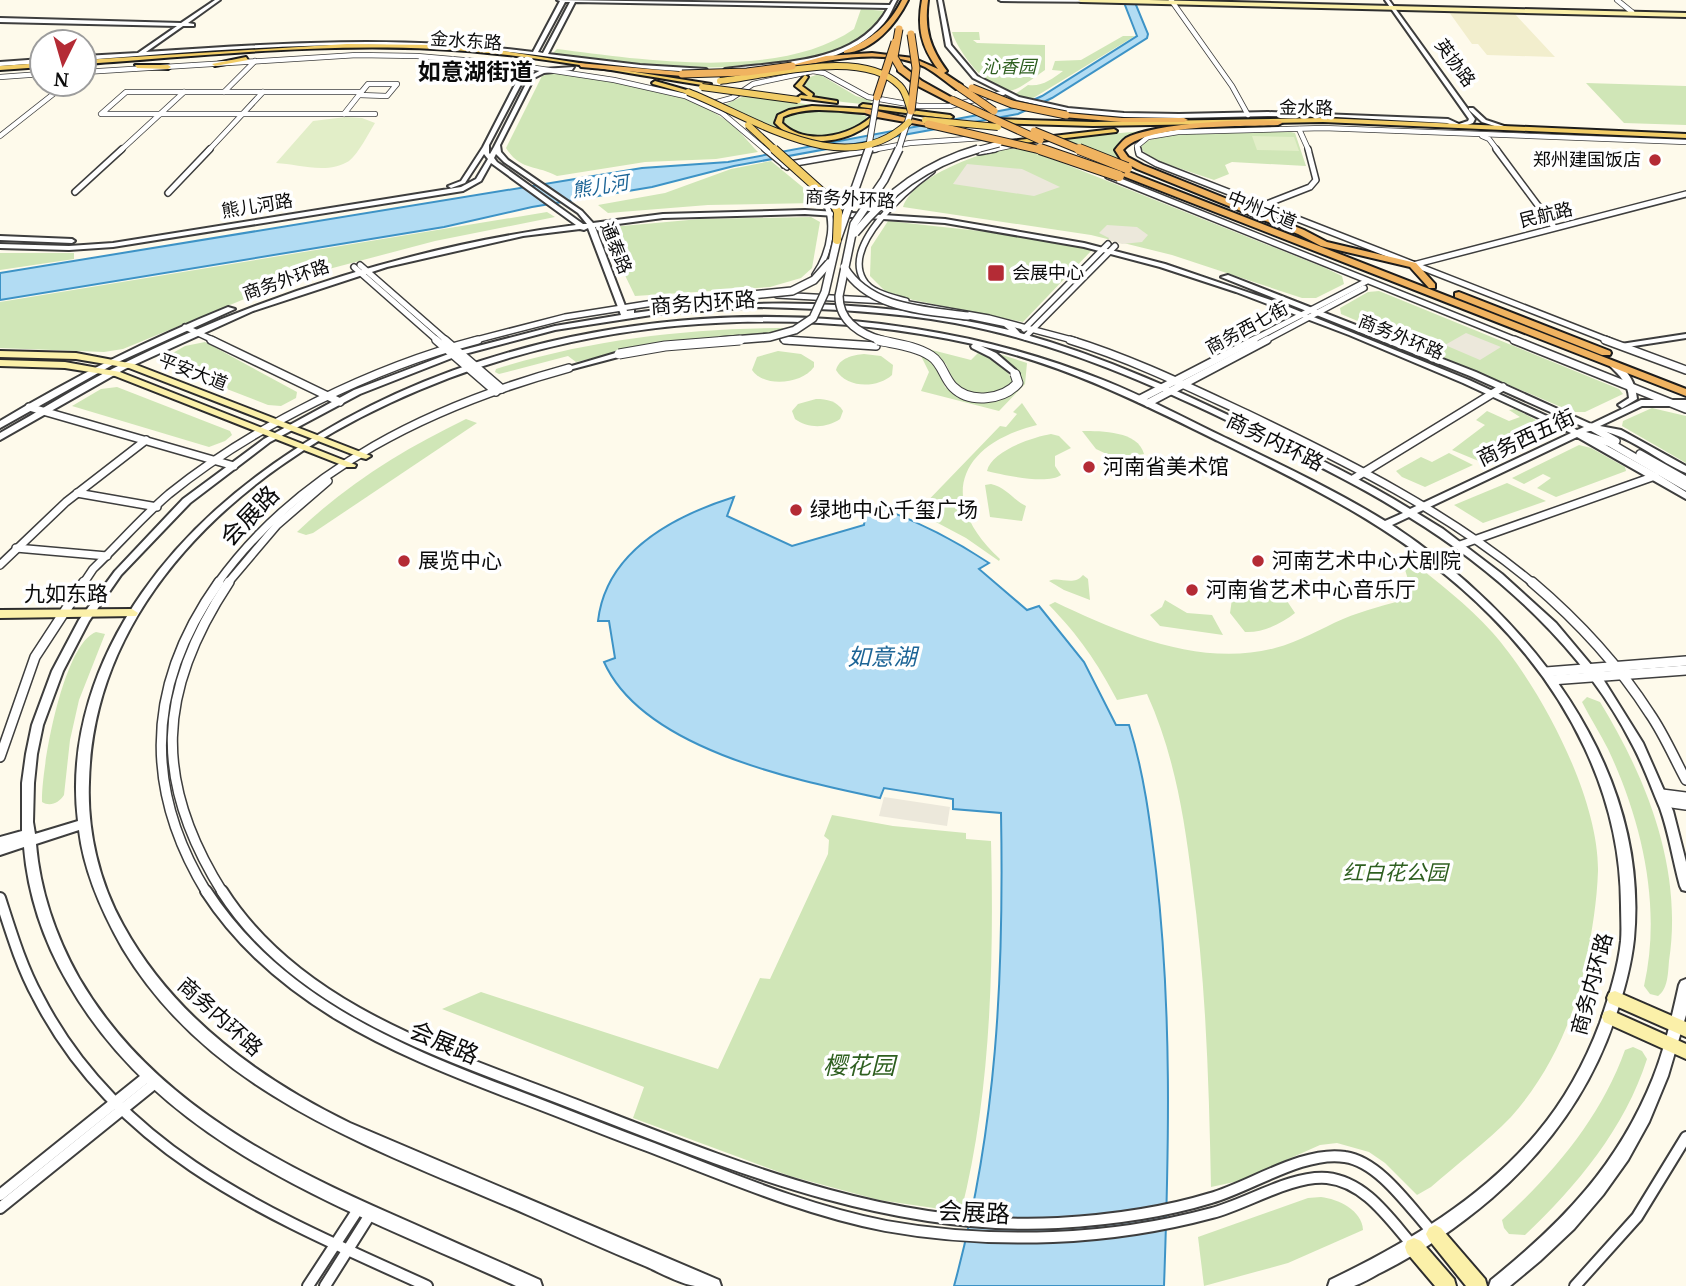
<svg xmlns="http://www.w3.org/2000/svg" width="1686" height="1286" viewBox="0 0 1686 1286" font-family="'Noto Serif','Noto Sans SC',serif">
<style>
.farmland{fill:#f2eecd}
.green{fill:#d0e6b7}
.pitch{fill:#e2eec8}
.plaza{fill:#ece8db}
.water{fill:#b2dcf3;stroke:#3d93c6;stroke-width:2}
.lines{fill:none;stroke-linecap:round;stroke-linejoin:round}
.minor-far4-casing{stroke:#3e3e3e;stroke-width:6}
.minor-far3-casing{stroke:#3e3e3e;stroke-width:8}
.minor-far2-casing{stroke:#3e3e3e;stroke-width:10}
.minor-far1-casing{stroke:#3e3e3e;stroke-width:12}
.minor-casing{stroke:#3e3e3e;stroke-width:14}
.tertiary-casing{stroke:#3e3e3e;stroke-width:4}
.secondary-casing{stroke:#2d2d2d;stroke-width:4}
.primary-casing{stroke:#1c1c1c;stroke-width:4}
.trunk-casing{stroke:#1c1c1c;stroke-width:4}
.minor-far4{stroke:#fff;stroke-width:4.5}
.minor-far3{stroke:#fff;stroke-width:5}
.minor-far2{stroke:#fff;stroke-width:7}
.minor-far1{stroke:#fff;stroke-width:9}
.minor{stroke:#fff;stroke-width:10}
.tertiary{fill:#fff;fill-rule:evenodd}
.secondary{fill:#fbf0a9;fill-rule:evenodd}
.primary{fill:#f2cd67;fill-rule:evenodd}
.trunk{fill:#f0b360;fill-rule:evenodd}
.tertiary-bridge-far2-casing{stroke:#3e3e3e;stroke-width:7;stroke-linecap:butt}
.tertiary-bridge-far1-casing{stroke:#3e3e3e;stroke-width:10;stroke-linecap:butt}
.tertiary-bridge-casing{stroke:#3e3e3e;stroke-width:11;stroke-linecap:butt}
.primary-bridge-far1-casing{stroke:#1c1c1c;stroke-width:8;stroke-linecap:butt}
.primary-bridge-casing{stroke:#1c1c1c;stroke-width:10;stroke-linecap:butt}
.trunk-bridge-far1-casing{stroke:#1c1c1c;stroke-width:9;stroke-linecap:butt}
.trunk-bridge-casing{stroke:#1c1c1c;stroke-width:12;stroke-linecap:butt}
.tertiary-bridge-far2{stroke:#fff;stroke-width:5}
.tertiary-bridge-far1{stroke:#fff;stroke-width:7}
.tertiary-bridge{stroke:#fff;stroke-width:9}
.primary-bridge-far1{stroke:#f2cd67;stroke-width:6}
.primary-bridge{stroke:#f2cd67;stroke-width:8}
.trunk-bridge-far1{stroke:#f0b360;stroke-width:7}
.trunk-bridge{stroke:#f0b360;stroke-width:10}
.poi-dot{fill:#b42b35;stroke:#fff;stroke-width:2.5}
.labels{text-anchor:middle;stroke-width:7;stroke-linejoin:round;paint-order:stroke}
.far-street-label{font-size:18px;fill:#0b0b0b;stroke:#fff}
.far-park-label{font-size:18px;font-style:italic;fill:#2e5f20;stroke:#fff}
.far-poi-label{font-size:18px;fill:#0b0b0b;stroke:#fff;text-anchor:end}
.far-water-label{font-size:19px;font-style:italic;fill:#1c6496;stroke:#fff}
.street-label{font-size:21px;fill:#0b0b0b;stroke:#fff}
.poi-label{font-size:21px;fill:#0b0b0b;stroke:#fff;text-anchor:start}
.park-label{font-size:21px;font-style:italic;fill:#2e5f20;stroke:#fff}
.far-district-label{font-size:23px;font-weight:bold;fill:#0b0b0b;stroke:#fff}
.water-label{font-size:23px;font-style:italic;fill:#1c6496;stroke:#fff}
.near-street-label{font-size:24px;fill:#0b0b0b;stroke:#fff}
.near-park-label{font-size:24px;font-style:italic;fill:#2e5f20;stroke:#fff}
</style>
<rect width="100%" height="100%" fill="#fefaeb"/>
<!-- farmland -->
<path class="farmland" d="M1449,12L1514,13L1555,57L1487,55L1478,44H1472Z"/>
<!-- green -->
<g class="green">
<path d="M861,9L885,11C862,82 665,69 605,61C589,59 568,59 553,53L557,49C643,60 779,81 854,29Z"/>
<path d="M952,32H979L980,40H973L977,43L1045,45V70C1036,76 1023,87 1013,90C991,97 957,50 952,32Z"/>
<path d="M1123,36H1135L1030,100L1014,95L1028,85C1042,87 1052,79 1063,71L1052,70L1055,61L1081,60Z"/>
<path d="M555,72C606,78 686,90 727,121C739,129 748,142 758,152L716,159L645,162L557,176C537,165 520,171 506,148L542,76Z"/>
<path d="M819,74L856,96L872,101L870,105C848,102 818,102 801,87L810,77Z"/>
<path d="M1586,83L1686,86V125L1624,123Z"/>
<path d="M746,95L819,106L791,109L774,118L775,126L802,141L724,105Z"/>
<path d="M804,110H828L867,116C860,142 796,141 781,122L788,114Z"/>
<path d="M1144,131L1120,140L1116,148L1121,158L1116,159L1061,138Z"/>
<path d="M1287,131L1295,133L1306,166L1232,162L1225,165L1229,174L1214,180L1152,159L1142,150L1141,145C1164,127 1255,132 1287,131Z"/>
<path d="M1004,148L1026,150L1060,162L1323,267L1342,276L1344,284L1316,298H1302L1172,255L1091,235L903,207C913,177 975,155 1004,148Z"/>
<path d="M771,161L811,194L817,203L708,205L608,213L598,205L665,193L731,169Z"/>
<path d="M547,212L555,217L435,241L310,274L266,290L123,349L104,352L0,348V302Z"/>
<path d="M811,217L820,222L812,268L801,278L770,287L635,296L605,234L606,230L611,227L700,219Z"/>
<path d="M888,221L1016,235L1092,250L1023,322L913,300L885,291L870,276L871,247Z"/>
<path d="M0,253H74V259L0,270Z"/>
<path d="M1379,291L1619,389L1623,394L1585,412H1573L1341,314L1340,308L1368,292Z"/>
<path d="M791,328L782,332L628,350L576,362L568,356L499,374L495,372L496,369C592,339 691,328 791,328Z"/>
<path d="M205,342L297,392L296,398L281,406L268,405L157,362L185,346Z"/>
<path d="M928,349L971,360L978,353C992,359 1011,369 1014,386L989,395L967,392L956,386L946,364Z"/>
<path d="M778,351L801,354L814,362V367C802,384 764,388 752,370L757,357Z"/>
<path d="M996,353L1027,363L1025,384L999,411L921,391L929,372L920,354L937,366L945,387L959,396L991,401L1011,395L1021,384L1020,375Z"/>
<path d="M864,354L881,356L893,365L892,375C878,388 847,389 836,370C839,358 853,355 864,354Z"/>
<path d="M117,387L230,431L232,435L225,441L209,447L72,406L101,389Z"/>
<path d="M816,399C827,399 837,401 843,411L840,419C827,428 809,429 795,419L792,411L798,404Z"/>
<path d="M1022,403L1037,425C957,445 937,501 1000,559L999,561L966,538L917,512L1000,426L1006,427L1017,414L1013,412Z"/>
<path d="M1652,408L1686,416V463L1622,426L1623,421Z"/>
<path d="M1515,409L1544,424L1546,430L1481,462L1452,450L1485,425L1476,420L1487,411L1509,421L1520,417L1509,410Z"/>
<path d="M466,419L477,423L313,533L306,535L297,532C347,484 404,449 466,419Z"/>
<path d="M1082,431C1102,431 1138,431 1144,454L1115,458L1096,449Z"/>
<path d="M1051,434L1059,436L1071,448L1055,456V466L1061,475C1048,485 1003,475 987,471C991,451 1033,437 1051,434Z"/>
<path d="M1579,445L1591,448L1625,467L1626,471L1556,497L1537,488L1551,478L1543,474L1524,484L1512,478Z"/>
<path d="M1449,453L1473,465L1425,487L1402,477L1396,471L1421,457L1432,462Z"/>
<path d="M1507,483L1546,501L1483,523L1454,505Z"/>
<path d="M991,484C1006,487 1012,499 1026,506L1022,521L990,517L985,485Z"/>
<path d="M1408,558C1437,582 1467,604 1492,632C1540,686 1599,797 1598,871C1597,901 1592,932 1586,961C1575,1018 1550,1073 1511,1117C1487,1142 1457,1164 1431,1187L1417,1195L1385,1163L1369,1152L1337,1143L1320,1145L1239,1181L1211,1187C1209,1084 1206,982 1192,880C1184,815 1174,754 1147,694L1117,700C1097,662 1079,636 1049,605L1055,602C1120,633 1201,668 1275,648C1299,642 1320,629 1343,619C1364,610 1387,605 1409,598L1411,589L1402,560Z"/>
<path d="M1083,575L1088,579L1090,600L1064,590L1049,581C1060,576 1073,587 1083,575Z"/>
<path d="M1228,586L1252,592L1283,595L1295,613C1281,624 1262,633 1245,632L1230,613L1232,599Z"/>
<path d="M1165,600L1187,613L1212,615L1223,635L1160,626L1150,615L1162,607Z"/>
<path d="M96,632L105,634L79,700L70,740L64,795C59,803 50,807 42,802C41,769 63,644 96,632Z"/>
<path d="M1587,697L1600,702C1647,779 1683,869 1669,961C1668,973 1668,989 1658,996L1650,994L1644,986C1662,907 1642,821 1608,749C1600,733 1590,718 1582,702Z"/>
<path d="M832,815L893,826L966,833V839L991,841C994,961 991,1095 961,1212L879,1200L790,1176L633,1118L644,1087L442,1009L481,992L718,1069L760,978L770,979L828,854L829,840L824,836Z"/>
<path d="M1633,1047L1642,1051L1647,1059C1625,1128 1577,1186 1525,1235L1509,1234L1504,1228L1502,1220C1554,1173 1601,1117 1625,1050Z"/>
<path d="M1321,1197C1338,1199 1362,1210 1363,1230L1288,1263L1204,1286L1198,1237L1308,1198Z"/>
</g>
<!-- pitch -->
<g class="pitch">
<path d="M346,117L362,118L375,123C368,134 359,153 349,161C327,175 298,164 276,163L313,121Z"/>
<path d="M1252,136L1294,137L1299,151L1257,150Z"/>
</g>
<!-- plaza -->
<g class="plaza">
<path d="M967,164L1022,169L1060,187L1034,196L953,184Z"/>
<path d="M1107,225L1137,227L1148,235L1142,242L1122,244L1108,240L1109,238L1099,233Z"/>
<path d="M1466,333L1501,347L1480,360L1445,345Z"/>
<path d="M884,797L950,807L947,826L879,816Z"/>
</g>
<!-- water -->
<g class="water">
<path d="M1123,0H1134L1148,34L1147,38L1052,98L1018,114L734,166L652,187L532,207L444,227L0,300V273L642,168L728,162L1015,108L1042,96L1137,36Z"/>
<path d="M734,497L727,516L792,546L864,525L867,503C911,518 950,537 989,563L979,569L1027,610L1039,606L1084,662L1116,725H1129C1144,773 1150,821 1156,871C1172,1010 1169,1147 1164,1286H954C997,1128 1004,976 1001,813L953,809V799L884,788L880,798C795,780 643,749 604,662L615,658L609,621H598C606,551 674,516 734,497Z"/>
</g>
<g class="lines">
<defs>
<g id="minor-far4">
<path d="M1171,0L1232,86L1248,115"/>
<path d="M1617,0L1632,12"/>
<path d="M84,72L357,55L417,56L509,64L614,80L685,96L722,113L767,151"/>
<path d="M0,77L42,74"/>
<path d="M368,84H397L387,96L359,95Z"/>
<path d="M224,92L255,61"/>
<path d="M361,92H126L101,114H375"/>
<path d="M710,104L732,98L753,84L813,71L824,73L868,97L919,106H950L1003,93"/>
<path d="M344,114L359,95"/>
<path d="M1299,129L1309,151"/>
<path d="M0,136L66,84"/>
<path d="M1482,136L1489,139L1498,151"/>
<path d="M120,151L184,92"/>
<path d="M208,151L263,92"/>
<path d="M866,151L910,143L982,138"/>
<path d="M986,151L1014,145"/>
<path d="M1138,151L1137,146L1148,137L1178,132L1323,128L1686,142"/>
</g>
<g id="minor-far3">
<path d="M765,149L787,167"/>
<path d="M1138,149L1139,154L1157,164L1610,341"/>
<path d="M1496,149L1554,227"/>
<path d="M979,152L995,149"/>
<path d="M784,165L876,149"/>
<path d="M1108,176L1518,341"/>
<path d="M75,192L122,149"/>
<path d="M168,193L210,149"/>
<path d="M1264,205L1310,187L1316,180L1308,149"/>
<path d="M360,265L447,341"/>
<path d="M1413,265L1686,194"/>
<path d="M354,267L438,341"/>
<path d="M815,275C830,253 840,214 818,194"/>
<path d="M777,295L886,301"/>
<path d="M906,301C892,297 870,293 863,279C843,244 907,189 932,171"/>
<path d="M903,303L989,318L1076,341"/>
<path d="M185,327L215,341"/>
<path d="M1024,329L1108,244"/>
<path d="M1025,337L1115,246"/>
<path d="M783,339L790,341"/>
<path d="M472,341L565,317L666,301"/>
<path d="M1251,341L1367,281"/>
<path d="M1264,341L1364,288"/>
</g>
<g id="minor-far2">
<path d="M211,340L340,402"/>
<path d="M436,340L496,392"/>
<path d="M445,340L502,389"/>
<path d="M785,340L876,346"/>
<path d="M1070,340C1132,359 1189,387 1247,414C1347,462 1448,512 1534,584"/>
<path d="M1514,340L1686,409"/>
<path d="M1605,340L1686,370"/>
<path d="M1140,399L1254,340"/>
<path d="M1148,403L1267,340"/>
<path d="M29,407L234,466"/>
<path d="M1591,427L1616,441"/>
<path d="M1581,434L1610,443L1686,487"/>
<path d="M1640,454L1686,480"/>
<path d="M1353,479L1503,387"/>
<path d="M77,493L157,507"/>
<path d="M1460,545L1655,476"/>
<path d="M16,548L107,556"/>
<path d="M0,565L66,502L146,440"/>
<path d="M83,584L93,569C118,545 142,517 169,494C253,426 374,367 478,340"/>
<path d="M217,584C301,467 434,405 569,368"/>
<path d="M227,584L277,525L328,481"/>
</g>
<g id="minor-far1">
<path d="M1532,582C1578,621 1618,664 1650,714C1664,734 1674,758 1686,780"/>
<path d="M1546,672L1686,661"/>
<path d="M1551,680L1686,670"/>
<path d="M0,757L35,657L84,582"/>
<path d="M1662,794L1686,797"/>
<path d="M1665,802L1686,805"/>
<path d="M207,893C142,787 147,683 219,582"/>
<path d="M223,893C153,782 156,692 229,582"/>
</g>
<g id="minor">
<path d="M206,891C276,999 392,1048 507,1092C553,1109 599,1128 645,1145C724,1175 803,1210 886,1226C941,1236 997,1239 1053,1237C1107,1235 1160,1227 1212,1213C1247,1204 1291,1175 1327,1178C1366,1182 1390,1220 1414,1247"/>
<path d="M222,891C300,1013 452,1056 579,1106C733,1166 890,1232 1058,1223C1110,1220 1162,1213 1211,1198C1250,1187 1304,1150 1345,1157C1380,1162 1410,1208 1434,1234"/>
<path d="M0,898C11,932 21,966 38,997C119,1155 275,1217 427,1286"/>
<path d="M0,1195L148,1076"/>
<path d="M0,1208L155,1083"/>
<path d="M308,1286L359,1208"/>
<path d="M325,1286L371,1213"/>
<path d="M1575,1286L1637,1217L1686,1137"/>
</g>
<g id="tertiary">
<path d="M215,0H220L188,23L194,24V26H183L146,52C275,43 405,35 533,52L560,1L557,0L890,5L893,0H897C893,7 890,16 884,23C847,66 780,68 727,72L724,70L725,69C781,61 857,65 888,8L575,2L548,54L640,65L706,69L707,70L704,72C618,70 535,51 450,47C328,40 206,51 84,60V56L138,53L177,26L0,22V18L181,23ZM565,2H570L543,53L538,52Z"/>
<path d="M938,0H942L951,45L977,76L1019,97L1068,108L1124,113L1179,114L1268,112L1448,119L1459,124L1468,121L1469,119L1385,0H1389L1475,119L1473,123L1459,128L1447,123L1336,117L1268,116L1179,118L1124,117L1068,112L1017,100L973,78L946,46Z"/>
<path d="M999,0H1115V1L1113,2L1001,1Z"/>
<path d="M42,59V63L0,66V62Z"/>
<path d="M516,64H520L528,71L489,145V153L490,154L494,147L530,76L543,69L574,67L572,70L544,73L534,78L500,145L501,152L508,160L582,211L593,223L663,214L805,210L945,219L1084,243L1165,264L1279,303L1469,380L1577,430L1584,427L1470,376L1221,277L1228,275L1476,372L1591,424L1641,400H1686V406H1642L1600,426L1621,430L1686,466V473C1659,463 1612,420 1584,433L1654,472L1686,492V499L1577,437L1417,513L1443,529L1502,574L1556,623L1603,679L1643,743L1673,811L1686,862V891L1682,890L1680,886C1673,861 1669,833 1660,808C1651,787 1643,764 1632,744C1585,651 1497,571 1409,517L1392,525C1528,615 1650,766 1634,939C1631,967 1623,995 1614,1021C1590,1091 1548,1149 1492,1198C1458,1227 1419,1254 1378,1274C1371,1278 1362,1283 1354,1286C1347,1286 1336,1286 1328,1286L1330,1280C1407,1243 1481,1199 1537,1133C1564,1101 1585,1063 1600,1023C1609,996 1618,969 1621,941C1622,929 1621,917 1621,905C1621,795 1568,693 1491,616C1412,536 1317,489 1218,441C1141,403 1065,365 981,346L996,353L1018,372L1019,374L1015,376L990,357L972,348L971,346L973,344C780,301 569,319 390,403C238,473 93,604 89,782C87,831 99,882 123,925C173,1016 258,1078 350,1123L719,1280L721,1286C712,1286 703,1286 695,1286C680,1284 659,1272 645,1266C606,1250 567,1232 528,1215C378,1149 213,1098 123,949C102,912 84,872 79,830L36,844C40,891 56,937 79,978C153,1105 285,1168 414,1224C456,1243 498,1261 540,1280L542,1286H516C351,1210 163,1150 68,983C44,942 28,895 24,847L0,855V837L22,831V783L26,754L32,725L52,671L79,620L115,571L183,499L264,439L354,390L451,353L555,326L621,315L588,228L584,230L580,229L523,236L387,267L253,311L125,369L0,440V433C40,411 79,385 120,365C261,295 419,245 576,225L491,163L481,181L463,191L113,247L69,250L0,248V244L69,246L113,243L461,187L476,179L488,159L484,154L465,183L451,188L448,186L461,181L483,147L522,71L516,66ZM496,154L504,162L578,213L587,224H583L497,162L494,158ZM805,214L945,223L1084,247L1160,267L1236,292L1349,335L1463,383L1571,433L1410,509C1363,480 1313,456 1263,432C1184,393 1105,357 1020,333L1010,322L970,315L966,317L970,319L1004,326L1009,330C912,307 813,299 714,306C687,307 661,309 634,313V310L627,311L595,227L663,218ZM759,307C825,309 890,311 955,323C1061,343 1157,386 1253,433C1304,459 1355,483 1403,513L1385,521C1335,490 1281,465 1228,439C1186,419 1146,397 1103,380C1043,356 980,339 916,329C708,295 472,332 294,450C236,488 183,534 142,593C96,659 68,739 78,821L35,834L33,822L34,783L37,754L43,725L63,671L89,621L121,575L190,503L270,442L360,394L457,356L555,330L658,314Z"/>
<path d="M1469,108H1473L1486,120L1510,128L1507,130L1482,122L1469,110Z"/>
<path d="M0,236L72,239L75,241L72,243L0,240Z"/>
<path d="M228,307L235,309L116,363L0,428V421C73,377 149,339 228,307Z"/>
<path d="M1686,334V338L1621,348L1617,346L1621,344Z"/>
<path d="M619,352H622V356L569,370L565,368Z"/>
<path d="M1611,364C1627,364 1636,385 1637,399L1622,408L1618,405L1629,398C1628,383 1620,376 1610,366Z"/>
<path d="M1686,979V1015L1668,1076L1649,1122L1628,1160L1603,1195L1574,1229L1540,1261L1510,1286H1489L1491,1280C1563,1222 1618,1165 1653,1078C1665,1048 1672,1016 1679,985L1681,981Z"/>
</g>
<g id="secondary">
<path d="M1078,0H1149L1686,13V17L1081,2Z"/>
<path d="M0,351L76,353L134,364L371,456L366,459L362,458L129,368L76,359L0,357Z"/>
<path d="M0,360L65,362L120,372L356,465L355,467H347L115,376L65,368L0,366Z"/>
<path d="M132,609L138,613L136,616L0,618V610Z"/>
<path d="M1615,991L1686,1022V1037L1609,1003L1607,998L1609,993Z"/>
<path d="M1610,1010L1686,1044V1059L1604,1022L1602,1017L1604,1012Z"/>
<path d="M1435,1225L1441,1228L1485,1279L1487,1286H1466L1429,1240L1426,1234L1429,1228Z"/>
<path d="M1414,1238L1421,1241L1454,1279L1456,1286H1435L1407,1253L1405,1247L1407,1241Z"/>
</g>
<g id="primary">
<path d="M347,44L434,45L503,51L711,84L708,86C617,72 526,53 434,49C318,43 200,56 84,64V60Z"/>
<path d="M246,57L248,60L215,66L212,64Z"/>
<path d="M42,63V67L0,70V66Z"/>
<path d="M135,65H168L171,67L168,69L137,68Z"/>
<path d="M805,75L808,77L802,86L813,94L812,97L837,101V103L799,98L798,97L801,95L808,96L795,86Z"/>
<path d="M655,81L690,91L691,92L688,94L653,84L652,83Z"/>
<path d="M863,104L950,115L953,117L950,119L861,107L860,106Z"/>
<path d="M812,106L867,109L870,111L867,113C840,112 809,105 783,117L782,123C805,146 848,137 871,117L876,118C852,144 800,151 775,123L778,115L789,110Z"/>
<path d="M1323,118L1686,134V138L1323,122L1093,126L993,123L990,121L993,119L1093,122Z"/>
<path d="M1114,129L1117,131L1116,132L1000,146L996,144L1000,142Z"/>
</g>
<g id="trunk">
<path d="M902,0H908C896,24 873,52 844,53V51C870,40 889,26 902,0Z"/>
<path d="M922,0H928C924,29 930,48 947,71L944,73L962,85V89H956C946,82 936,73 925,67C886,48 832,59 792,68L788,66L826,56L872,53L913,58L938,69C921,47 917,27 922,0Z"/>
<path d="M578,63L682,72L686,74L682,76L581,67Z"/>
<path d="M898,67H904L922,81L956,100L949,102L916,85L898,71Z"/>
<path d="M868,109L932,124L928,126L877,117L865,113V109Z"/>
<path d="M1066,113L1122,118H1184L1188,120L1184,122H1122L1063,117L1062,115Z"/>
<path d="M1281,121L1282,123L1278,125C1241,127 1147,123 1123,150L1128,157L1143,165L1304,230L1327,242L1416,263L1435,284V288H1429L1410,267L1321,246L1298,234L1137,169L1122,161L1115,150C1118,146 1122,141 1126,138C1154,123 1249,118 1281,121Z"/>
<path d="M1123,172H1129L1686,389V396L1123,176Z"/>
<path d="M1459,292L1610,351L1611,353L1610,355H1602L1455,297V293Z"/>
</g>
</defs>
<!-- minor-far4 casing -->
<use href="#minor-far4" class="minor-far4-casing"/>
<!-- minor-far3 casing -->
<use href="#minor-far3" class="minor-far3-casing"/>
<!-- minor-far2 casing -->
<use href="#minor-far2" class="minor-far2-casing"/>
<!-- minor-far1 casing -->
<use href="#minor-far1" class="minor-far1-casing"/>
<!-- minor casing -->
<use href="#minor" class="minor-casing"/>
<!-- tertiary casing -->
<use href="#tertiary" class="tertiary-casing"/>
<!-- secondary casing -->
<use href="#secondary" class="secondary-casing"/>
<!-- primary casing -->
<use href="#primary" class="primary-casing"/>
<!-- trunk casing -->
<use href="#trunk" class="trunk-casing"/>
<!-- minor-far4 -->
<use href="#minor-far4" class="minor-far4"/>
<!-- minor-far3 -->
<use href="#minor-far3" class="minor-far3"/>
<!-- minor-far2 -->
<use href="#minor-far2" class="minor-far2"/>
<!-- minor-far1 -->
<use href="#minor-far1" class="minor-far1"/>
<!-- minor -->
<use href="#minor" class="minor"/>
<!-- tertiary -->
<use href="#tertiary" class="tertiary"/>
<!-- secondary -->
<use href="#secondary" class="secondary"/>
<!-- primary -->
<use href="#primary" class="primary"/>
<!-- trunk -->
<use href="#trunk" class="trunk"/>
<defs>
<g id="tertiary-bridge-far2">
<path d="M868,151L877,97"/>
<path d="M898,151L911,111"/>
<path d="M972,151L999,144"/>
</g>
<g id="tertiary-bridge-far1">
<path d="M855,233C889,192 926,164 978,149"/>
<path d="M844,267C869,309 924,310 968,316"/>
<path d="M659,304L792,291L814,280L829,263"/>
<path d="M720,341L770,337L795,330L813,318L825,292L837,240L869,149"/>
<path d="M884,341C862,335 839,322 839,296L854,224L884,180L899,149"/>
</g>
<g id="tertiary-bridge">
<path d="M878,340C895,344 916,346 931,356C942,363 944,378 953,387C970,404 1003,400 1018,383L1015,374"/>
<path d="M619,354L665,346L740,340"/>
</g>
<g id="primary-bridge-far1">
<path d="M720,81C768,76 863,47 900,86C906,92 908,103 911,111"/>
<path d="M702,87L798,100"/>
<path d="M688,92C753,117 845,184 909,122"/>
<path d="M925,120L998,127"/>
<path d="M748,125L776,151"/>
</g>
<path id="primary-bridge" d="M774,149L833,202L838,212L837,240"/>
<g id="trunk-bridge-far1">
<path d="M899,29L894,57L901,69"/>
<path d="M911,34L916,68L911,111"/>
<path d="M682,74L747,72L792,66"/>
<path d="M959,87L994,111"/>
<path d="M972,88L1012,104L1066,115"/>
<path d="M877,97L895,42"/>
<path d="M952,100L1040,140"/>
<path d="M928,124L1045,151"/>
<path d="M1034,131L1083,151"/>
</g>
<g id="trunk-bridge">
<path d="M1040,149L1119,176"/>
<path d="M1079,149L1127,168"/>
</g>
</defs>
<!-- tertiary-bridge-far2 casing -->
<use href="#tertiary-bridge-far2" class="tertiary-bridge-far2-casing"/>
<!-- tertiary-bridge-far1 casing -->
<use href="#tertiary-bridge-far1" class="tertiary-bridge-far1-casing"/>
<!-- tertiary-bridge casing -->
<use href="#tertiary-bridge" class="tertiary-bridge-casing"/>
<!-- primary-bridge-far1 casing -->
<use href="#primary-bridge-far1" class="primary-bridge-far1-casing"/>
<!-- primary-bridge casing -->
<use href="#primary-bridge" class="primary-bridge-casing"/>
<!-- trunk-bridge-far1 casing -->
<use href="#trunk-bridge-far1" class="trunk-bridge-far1-casing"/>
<!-- trunk-bridge casing -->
<use href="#trunk-bridge" class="trunk-bridge-casing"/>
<!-- tertiary-bridge-far2 -->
<use href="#tertiary-bridge-far2" class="tertiary-bridge-far2"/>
<!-- tertiary-bridge-far1 -->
<use href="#tertiary-bridge-far1" class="tertiary-bridge-far1"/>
<!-- tertiary-bridge -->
<use href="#tertiary-bridge" class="tertiary-bridge"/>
<!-- primary-bridge-far1 -->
<use href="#primary-bridge-far1" class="primary-bridge-far1"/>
<!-- primary-bridge -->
<use href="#primary-bridge" class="primary-bridge"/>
<!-- trunk-bridge-far1 -->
<use href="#trunk-bridge-far1" class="trunk-bridge-far1"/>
<!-- trunk-bridge -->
<use href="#trunk-bridge" class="trunk-bridge"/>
</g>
<!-- markers -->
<g class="poi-dot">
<circle cx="1655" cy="160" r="7"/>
<rect x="987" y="264" width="18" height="18" rx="3.5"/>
<circle cx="1089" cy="467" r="7"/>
<circle cx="796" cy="510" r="7"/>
<circle cx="404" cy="561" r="7"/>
<circle cx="1258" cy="561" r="7"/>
<circle cx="1192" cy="590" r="7"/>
</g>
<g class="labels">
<!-- far-street labels -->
<g class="far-street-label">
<text transform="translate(466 41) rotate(4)" y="6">金水东路</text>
<text transform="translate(1455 63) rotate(54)" y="6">英协路</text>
<text transform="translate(1306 108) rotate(1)" y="6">金水路</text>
<text transform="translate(850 199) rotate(3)" y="6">商务外环路</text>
<text transform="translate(257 206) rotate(-9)" y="6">熊儿河路</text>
<text transform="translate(1262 210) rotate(22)" y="6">中州大道</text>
<text transform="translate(1546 215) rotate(-14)" y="6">民航路</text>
<text transform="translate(616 248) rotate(68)" y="6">通泰路</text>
<text transform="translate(286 280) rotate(-19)" y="6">商务外环路</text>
<text transform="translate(1247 328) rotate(-28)" y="6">商务西七街</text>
<text transform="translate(1401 337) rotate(22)" y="6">商务外环路</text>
<text transform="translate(193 372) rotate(21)" y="6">平安大道</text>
</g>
<!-- far-park labels -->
<g class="far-park-label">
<text x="1009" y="73">沁香园</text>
</g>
<!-- far-poi labels -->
<g class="far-poi-label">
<text x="1641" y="166">郑州建国饭店</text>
<text x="1012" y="279" text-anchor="start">会展中心</text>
</g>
<!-- far-water labels -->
<g class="far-water-label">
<text transform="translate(600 186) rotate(-9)" y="7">熊儿河</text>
</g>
<!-- street labels -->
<g class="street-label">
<text transform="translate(703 303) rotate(-4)" y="7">商务内环路</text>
<text transform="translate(1526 438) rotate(-25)" y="7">商务西五街</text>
<text transform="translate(1275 442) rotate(26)" y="7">商务内环路</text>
<text x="66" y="601">九如东路</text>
<text transform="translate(1592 984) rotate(-75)" y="7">商务内环路</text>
<text transform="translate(220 1017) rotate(42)" y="7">商务内环路</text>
</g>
<!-- poi labels -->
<g class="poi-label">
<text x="1103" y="474">河南省美术馆</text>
<text x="810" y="517">绿地中心千玺广场</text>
<text x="418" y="568">展览中心</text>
<text x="1272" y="568">河南艺术中心大剧院</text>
<text x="1206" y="597">河南省艺术中心音乐厅</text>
</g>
<!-- park labels -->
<g class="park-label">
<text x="1395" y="880">红白花公园</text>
</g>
<!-- far-district labels -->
<g class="far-district-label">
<text x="475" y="80">如意湖街道</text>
</g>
<!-- water labels -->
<g class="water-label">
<text x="882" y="665">如意湖</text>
</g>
<!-- near-street labels -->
<g class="near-street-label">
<text transform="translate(250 516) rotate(-46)" y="8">会展路</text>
<text transform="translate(444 1043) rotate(23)" y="8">会展路</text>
<text transform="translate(974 1213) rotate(3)" y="8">会展路</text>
</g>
<!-- near-park labels -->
<g class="near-park-label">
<text x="859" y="1074">樱花园</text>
</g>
</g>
<!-- north arrow -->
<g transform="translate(63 63) rotate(185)"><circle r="33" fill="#ffffff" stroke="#9d9d9d" stroke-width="2"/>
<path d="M0-5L12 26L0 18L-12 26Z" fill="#b42b35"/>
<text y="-10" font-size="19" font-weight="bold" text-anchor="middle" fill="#0b0b0b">N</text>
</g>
</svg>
